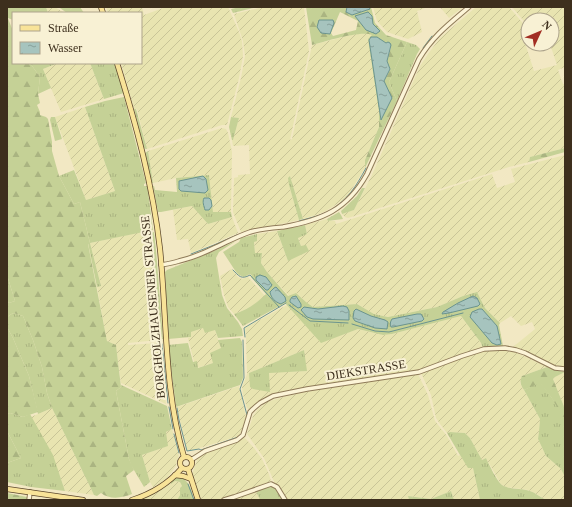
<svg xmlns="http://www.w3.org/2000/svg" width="572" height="507" viewBox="0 0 572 507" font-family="'Times New Roman',serif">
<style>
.farmland{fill:url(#farmland-furrows);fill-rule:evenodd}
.grass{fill:url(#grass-tufts)}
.forest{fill:url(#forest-firs);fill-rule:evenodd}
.water{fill:url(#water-ripples);stroke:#6b948e}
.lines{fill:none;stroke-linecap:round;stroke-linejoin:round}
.stream{stroke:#6b948e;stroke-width:1}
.minor-casing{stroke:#8e7a58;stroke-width:5.5}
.major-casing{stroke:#5c472c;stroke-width:6}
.minor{stroke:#fcf4d7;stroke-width:3.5}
.major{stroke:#f8e398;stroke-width:4.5}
.labels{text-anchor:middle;stroke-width:4;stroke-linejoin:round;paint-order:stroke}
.street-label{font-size:12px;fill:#3d2f1d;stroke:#f8f1d4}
</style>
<defs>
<pattern id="farmland-furrows" width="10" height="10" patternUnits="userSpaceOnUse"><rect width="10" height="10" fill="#e8e4b0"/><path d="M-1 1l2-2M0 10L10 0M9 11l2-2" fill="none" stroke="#c8c497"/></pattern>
<pattern id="grass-tufts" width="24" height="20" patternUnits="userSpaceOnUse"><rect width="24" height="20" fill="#c5d196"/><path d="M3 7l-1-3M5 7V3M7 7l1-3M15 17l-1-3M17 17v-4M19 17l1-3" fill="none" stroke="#aab481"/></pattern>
<pattern id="forest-firs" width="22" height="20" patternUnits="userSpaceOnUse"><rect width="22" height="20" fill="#c5d196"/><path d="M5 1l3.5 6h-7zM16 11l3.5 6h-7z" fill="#aab481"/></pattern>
<pattern id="water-ripples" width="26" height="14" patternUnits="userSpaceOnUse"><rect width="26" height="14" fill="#a6c4be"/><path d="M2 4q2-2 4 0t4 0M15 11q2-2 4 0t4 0" fill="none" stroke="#88a09a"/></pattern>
</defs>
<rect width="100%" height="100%" fill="#f2e8c3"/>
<!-- farmland -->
<g class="farmland">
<path d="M46,7H55L64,13H48Z"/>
<path d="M106,7H142L144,15L163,8V7H228L239,32L242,41L243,56L239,78L227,125H222L147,149L137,109H134L121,63H141V13H108Z"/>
<path d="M263,7H304L309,51L290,140L292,139L311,50L312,45L355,34L368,33L372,35L379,111V127L365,160V168L350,192L343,200L326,211L316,215L303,219L290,176L289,185L299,220L276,225L256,228L241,232L233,212L234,178L238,177V175L250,174L249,145L233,146L232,140H233L239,118L231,117L241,78L245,56L243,41L234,14Z"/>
<path d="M373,7H428L417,11L422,32L408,39L387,32L377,21Z"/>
<path d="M440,7H463L449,18Z"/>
<path d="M476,7H509L528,29V44H532L526,46L534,71L557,65L550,44H552V20H528V26L512,7H565V67L558,70L563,84H565V148L530,157L529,162L509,167L348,218L345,217L342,214L354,210L371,177L420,66L428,54L440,38Z"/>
<path d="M58,63H90L104,99L61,112L43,69Z"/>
<path d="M85,107L115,191L86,200L55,117Z"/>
<path d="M222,128L226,129L228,133L232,152L231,212H213L209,175L176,178L153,183L148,151Z"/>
<path d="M565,155V367H555L526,352L513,347L535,329L532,322L521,326L511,316L500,323L485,308L477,292L463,296L437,307L388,317L374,314L357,304L313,307L306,302L296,293L289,296L267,272L261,263L262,253H255L254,241H257V234L277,231L288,261L301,246L298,237L307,234L305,225L327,219L328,221H335L336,224L492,174L497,188L515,182L511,169Z"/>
<path d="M192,206L208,224L232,217L238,233L191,253L188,239L177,240L173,210Z"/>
<path d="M151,230L153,250L158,340L128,343V345L159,343L166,404L121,383L116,345L107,341L97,287L101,286L90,243Z"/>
<path d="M232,269L238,277L242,279L248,277L265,296L252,306L244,310L234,314L228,307L224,295L220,276Z"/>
<path d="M287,305L321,342L358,329L383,335L392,334L461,316L481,343L483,348L461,354L417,371L275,394L250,410L247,408L243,395L242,387L245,380L247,374L246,337L245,328ZM304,350L306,371L249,373Z"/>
<path d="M203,328L215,330L221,348L213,363L197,368L194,362L188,338L191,337V332Z"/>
<path d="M498,350L515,352L547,367L522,376L520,383L540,419L539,431L538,439L546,456L561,469L565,476V500H546L535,493L528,490L506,487L501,484L499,481L486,458L482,460L470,438L465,433L450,432L447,433L440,424L436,418L431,395L421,373L478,352Z"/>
<path d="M565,372V409L553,379L555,377Z"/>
<path d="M418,374L428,395L435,421L447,436L458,456L460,455L468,467L473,468L480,500H454L451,491L431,499L408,496L409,500H286L275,484L264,458L247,434L253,416L258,409L267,402L276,399L305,392Z"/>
<path d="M239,386L246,417L241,432L239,435L236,437L193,450L189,451L187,450L177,407Z"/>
<path d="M52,408L94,495L65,491L60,476L31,417Z"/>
<path d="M172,429L179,456L177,460L176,466L167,478L161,483L153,487L150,482L142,455L167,446L166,432Z"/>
<path d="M243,437L246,439L254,448L262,459L269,474L271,482L234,496L222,499L201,500L192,474L197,460L199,457L206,452L237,441Z"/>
<path d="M175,481L180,482L182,486L180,488V495L177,500H139Z"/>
<path d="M256,491L260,500H229Z"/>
</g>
<!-- grass -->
<g class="grass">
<path d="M7,7H46L48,13H13V20L8,18Z"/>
<path d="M61,7H80L84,13H67L60,8Z"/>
<path d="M407,42L416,45L420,49L417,54L397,101L389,82Z"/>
<path d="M30,63H58L43,69L51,88L38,94L40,77Z"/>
<path d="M90,63H115L124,93L104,99Z"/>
<path d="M124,97L146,183L144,184V186H147L148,191L153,230L90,243L101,286L97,287L88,243H90L80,202L74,204L59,176L74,170L86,200L115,191L85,107L105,101Z"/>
<path d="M134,109H136L147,149H146L144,148Z"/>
<path d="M51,117H55L62,139L55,141L50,120Z"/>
<path d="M231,117L239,118L233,140H232L229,127Z"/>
<path d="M148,151L153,183H152L145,153Z"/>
<path d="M209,175L213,212H231L232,217L208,224L192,206L161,212H158L153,186H154L155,190L177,192L176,178Z"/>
<path d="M290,176L303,219L299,220L289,185L288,178Z"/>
<path d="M362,188H365L354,210L342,214L341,211L357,196Z"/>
<path d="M339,212L341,215L343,219C338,220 332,220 328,221L327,219Z"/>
<path d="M305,225L307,234L298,238L301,246L306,245L309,251L288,261L277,231Z"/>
<path d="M154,232L156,250L163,339L158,340L151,233Z"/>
<path d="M257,234V241L254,242L255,253H262L261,263L267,272L288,296L296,293L306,302L313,307L357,304L374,314L388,317L437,307L463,296L477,292L485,308L500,323L499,325L503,346L483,348L481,343L461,316L392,334L383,335L358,329L321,343L285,303L243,326L234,314C247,310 256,304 266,294L251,277L252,276L250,274L244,277L239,275L236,272L223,252L239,242L241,238Z"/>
<path d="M236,241L219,252L216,258L222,295L227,308L238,322L242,329L243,336L218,338L215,330L205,333L203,328L191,332V337L168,339L165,272L167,270L214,251Z"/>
<path d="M7,275L15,301L9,303L7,300Z"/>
<path d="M13,313L23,316L33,340L42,367L47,393L52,408L38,414L29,376L13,338L7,327V317Z"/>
<path d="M240,338L242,342L243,378L240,385L176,407L168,345L188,343L193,362L197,361L198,368L213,363L210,353L221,348L218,340Z"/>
<path d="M304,350L307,371L269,373L270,392L253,389L250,387L249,373Z"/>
<path d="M540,382C548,392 556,403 562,414C568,427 565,462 565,477L561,469L546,456L538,439L539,431L540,419L524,390Z"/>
<path d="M121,385L167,406L172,429L166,432L168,446L142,455L150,482L144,487L131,465L129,459L116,391L121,387Z"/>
<path d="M10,413L23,417L30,414L53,455L65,491L31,487L7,482V463L21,458L7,431V414Z"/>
<path d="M450,432L465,433L470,438L482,460L486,458C490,466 496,480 502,485C510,490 521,488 530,491C536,493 540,497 546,500H480L473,468H468L460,455L447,433Z"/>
<path d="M177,477H182V478C190,482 192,492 194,500H177L180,495V488L182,486L180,482L175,481L171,484V482Z"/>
<path d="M271,485L276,488L284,500H260L256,491Z"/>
<path d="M451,491L454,500H409L408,496L431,499Z"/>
</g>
<!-- forest -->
<g class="forest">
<path d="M240,7H257L233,13L231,9Z"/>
<path d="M306,7H347L346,12L369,9V7H371L375,23L386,35L407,42L389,82L397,101L365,168V160L379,127V111L368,39L372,35C361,30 324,42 312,45ZM340,12L358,21L356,30L333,36L331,33ZM377,37L391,47L387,61L390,69L384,81L381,119L369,40L370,38Z"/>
<path d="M7,16L13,31V63H30L40,77L38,94L40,103L37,105L40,112V115L46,117L48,119L52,142V151L59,176L74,204L80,202L90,243L88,244L107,341L116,345L121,387L116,391L129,459L134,470L126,476L132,494C122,498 110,500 101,493L97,496L94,495L52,408L47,393L42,367L33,340L23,316L13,313L7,317V300L9,303L15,301L7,275Z"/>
<path d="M565,148V152L529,162L530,157Z"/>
<path d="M7,327L13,338L29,376L38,412L23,417L10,413L7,414Z"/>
<path d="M547,367L554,370L565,372L555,377L553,379L565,409V433L562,415L551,397L540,383L524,390C521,385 519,382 522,376Z"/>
<path d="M7,431L21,458L7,463Z"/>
<path d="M7,493L27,497V500H7Z"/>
</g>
<!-- water -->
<g class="water">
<path d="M347,7H369L370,9L352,15L346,12Z"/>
<path d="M368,12L372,16L373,24L380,31L376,34L366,30L355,16Z"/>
<path d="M319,20H333L334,23L330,34L321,33L317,27Z"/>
<path d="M371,37H377L386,43L388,42L390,43L391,45L387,61L390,69L384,81L392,98L381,120L369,40Z"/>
<path d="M203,176L206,179L208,190L205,193L181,191L179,189V181Z"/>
<path d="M204,198H209L211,200L212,206L209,210H205C204,206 202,202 204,198Z"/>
<path d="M260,275L266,277L272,285L268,290H266L256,280V277Z"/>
<path d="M276,287L285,297L286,301L281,304C275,302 271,298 270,292L274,288Z"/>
<path d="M296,296L301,304V307L298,308L290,302V300L292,297Z"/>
<path d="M473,296L477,298L480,304L478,306L449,313L442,314L443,312L458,303Z"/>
<path d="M343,306L347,307L349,311V320L313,319L307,317L301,310L304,307L318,309Z"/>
<path d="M356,309L371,316L385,320L388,322L387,329L375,328L355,321L353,318L354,311Z"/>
<path d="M479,309H482L497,326L501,344L497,345L492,343L470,317L472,312Z"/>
<path d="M417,314H421L424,319L422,321L393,327H391C390,324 390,322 392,319Z"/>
</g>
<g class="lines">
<!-- stream -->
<g class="stream">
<path d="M423,48L432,36"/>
<path d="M330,211C349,198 355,188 366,168"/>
<path d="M299,221L317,216L325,213"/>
<path d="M191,254L214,245L237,235"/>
<path d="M233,270C239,276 241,280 250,275L279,307"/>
<path d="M289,305L310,321L348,323"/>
<path d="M352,324L375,331L389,332L463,313"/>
<path d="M245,337L244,328L286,303"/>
<path d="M243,340L244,378L240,389L247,415"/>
<path d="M162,344L168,403"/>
<path d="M169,407L173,429"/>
<path d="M177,408L179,420L187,451L199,449L201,450L238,437"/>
<path d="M174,434L179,453"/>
<path d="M188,484L194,500"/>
</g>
<defs>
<g id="minor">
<path d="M161,265C167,264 173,263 179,261C192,258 204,253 216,247C227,242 238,236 250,232C260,229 272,228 283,227C322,220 347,210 367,174L419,59C433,36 449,24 469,7"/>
<path d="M191,460L205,451L237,440L243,435L250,412L253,409L260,403L273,396L307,389L419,372L462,356L484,349L505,348L516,350L525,353L555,368L565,369"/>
<path d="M29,500L30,492"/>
<path d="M224,500L234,497L271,484L277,487L285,500"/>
</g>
<g id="major">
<path d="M101,7L103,13"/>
<path d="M117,63C136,124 153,186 160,249C167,319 164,390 184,457"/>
<circle cx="186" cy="463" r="6"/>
<path d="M188,469L198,500"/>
<path d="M175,475L183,476L191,479"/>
<path d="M7,489L83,500"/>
<path d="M132,500C151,494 169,483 182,468"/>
</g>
</defs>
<!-- minor casing -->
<use href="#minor" class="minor-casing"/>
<!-- major casing -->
<use href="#major" class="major-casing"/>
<!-- minor -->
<use href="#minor" class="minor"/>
<!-- major -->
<use href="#major" class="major"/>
</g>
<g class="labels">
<!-- street labels -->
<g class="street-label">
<text transform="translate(153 307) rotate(-95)" y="4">BORGHOLZHAUSENER STRASSE</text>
<text transform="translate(366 370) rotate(-9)" y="4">DIEKSTRASSE</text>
</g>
</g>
<!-- border -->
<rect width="572" height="507" fill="none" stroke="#3d2f1d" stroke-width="16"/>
<!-- legend -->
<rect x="12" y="12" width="130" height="52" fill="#f8f1d4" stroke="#ada38b"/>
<rect x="20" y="25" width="20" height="6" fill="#f8e398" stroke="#ada38b"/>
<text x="48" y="32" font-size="12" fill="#3d2f1d">Straße</text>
<rect x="20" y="42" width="20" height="12" fill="url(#water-ripples)" stroke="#ada38b"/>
<text x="48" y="52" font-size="12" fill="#3d2f1d">Wasser</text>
<!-- north arrow -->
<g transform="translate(540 32) rotate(46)"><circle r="19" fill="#f8f1d4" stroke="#ada38b"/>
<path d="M0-3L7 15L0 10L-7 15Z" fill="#a22e23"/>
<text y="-6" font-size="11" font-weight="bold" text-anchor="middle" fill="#3d2f1d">N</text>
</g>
</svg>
